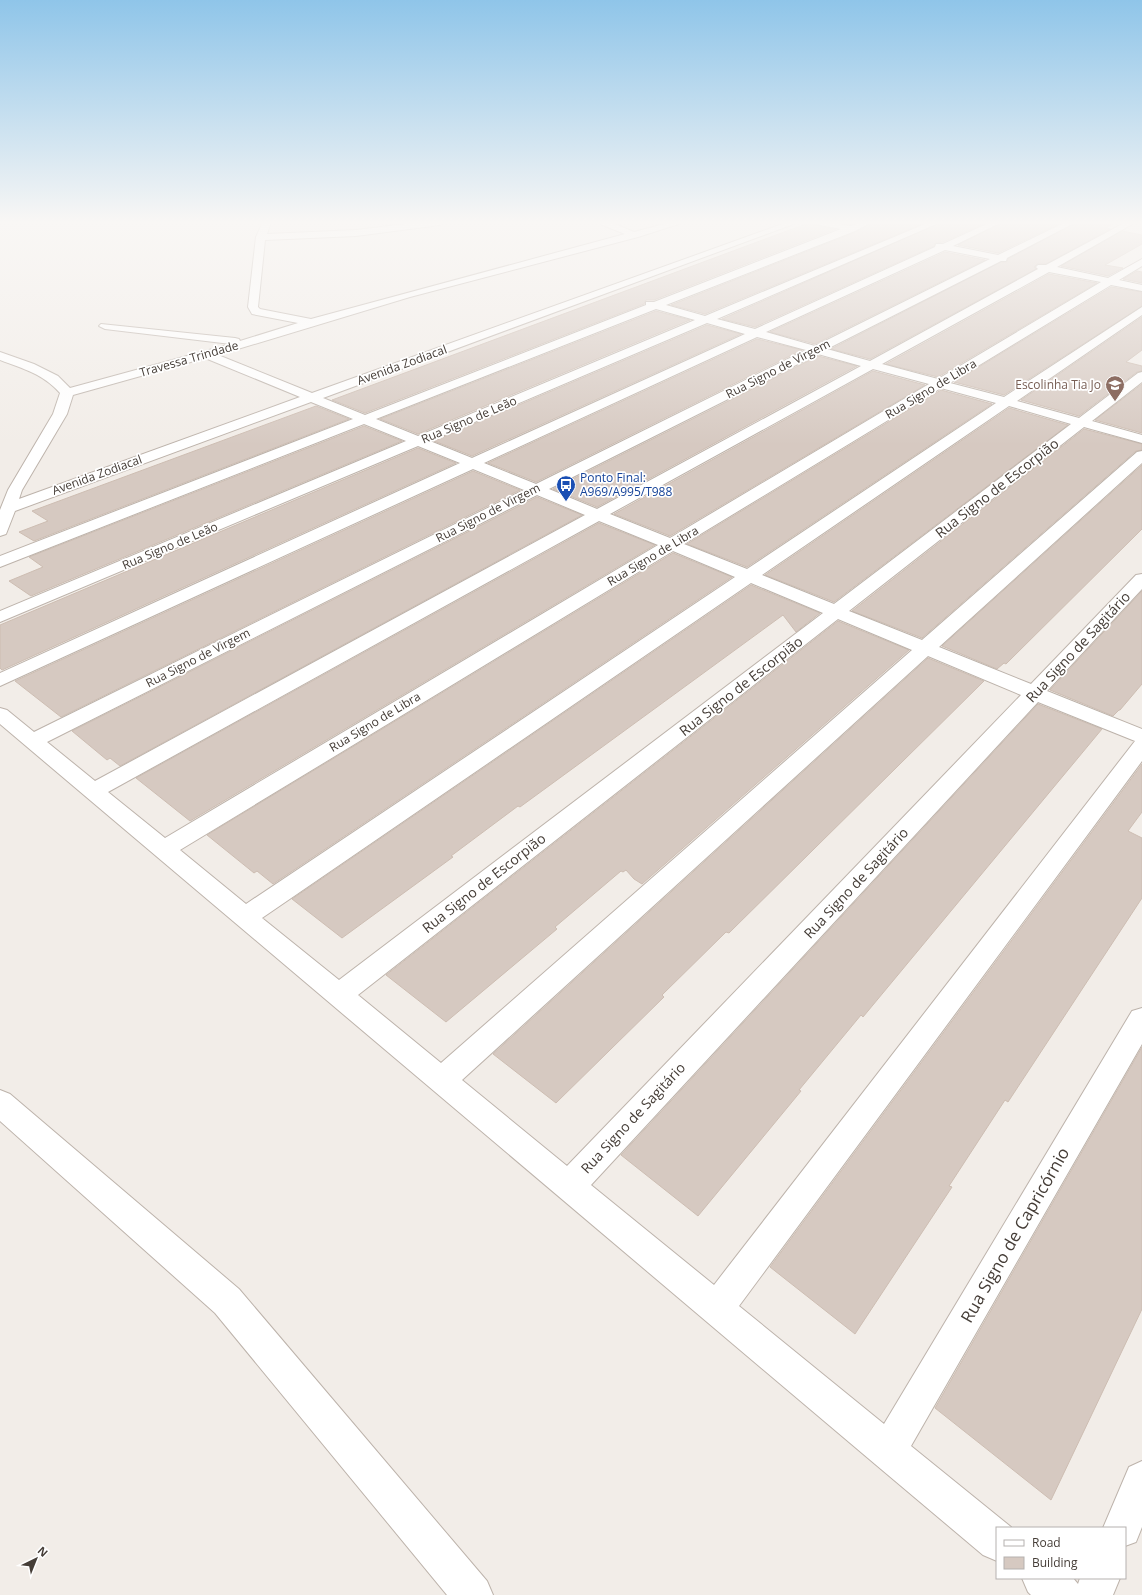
<svg xmlns="http://www.w3.org/2000/svg" width="1142" height="1595" viewBox="0 0 1142 1595" font-family="'Open Sans',sans-serif">
<style>
.building{fill:#d6c9c1;stroke:#cdbdb2}
.lines{fill:none;stroke-linecap:round;stroke-linejoin:round}
.minor-casing{stroke:#bdb3ab;stroke-width:2}
.minor{fill:#fff;fill-rule:evenodd}
.labels{text-anchor:middle;stroke-width:3.5;stroke-linejoin:round;paint-order:stroke}
.far-street-label{font-size:12px;fill:#453d37;stroke:#fff}
.far-education-label{font-size:12px;fill:#785e54;stroke:#fff;text-anchor:end}
.far-transit-label{font-size:12px;fill:#164399;stroke:#fff;text-anchor:start}
.street-label{font-size:14px;fill:#453d37;stroke:#fff}
.near-street-label{font-size:17px;fill:#453d37;stroke:#fff}
</style>
<rect width="100%" height="100%" fill="#f2ede8"/>
<!-- building -->
<g class="building">
<path d="M811,222L815,225L836,229L654,300H646L644,304L365,413L332,400Z"/>
<path d="M873,222H927L705,314L671,305L856,232Z"/>
<path d="M942,222H988L943,242L935,243L934,246L755,327L722,319Z"/>
<path d="M1003,222H1063L998,253L958,245Z"/>
<path d="M1077,222H1118L1105,228L1110,229L1046,264H1037L1034,267L1036,269L870,359L831,349L1001,262H1007L1008,259Z"/>
<path d="M1122,231L1142,235V244L1105,265L1123,268L1108,276L1061,266Z"/>
<path d="M945,252L985,260L815,344L770,332Z"/>
<path d="M1137,271L1142,272V283L1123,279Z"/>
<path d="M1049,274L1097,283L938,377L886,364Z"/>
<path d="M1111,287L1142,292V306L1004,395L954,382Z"/>
<path d="M656,311L690,320L418,434L380,419Z"/>
<path d="M1142,317V350L1126,362L1142,366V371L1137,372L1079,416L1021,400Z"/>
<path d="M707,325L741,334L472,456L434,441Z"/>
<path d="M757,339L802,350L536,482L488,463Z"/>
<path d="M818,356L857,366L597,507L553,489Z"/>
<path d="M873,371L925,385L670,536L614,514Z"/>
<path d="M1142,384V433L1095,420Z"/>
<path d="M941,390L992,404L747,567L687,544Z"/>
<path d="M316,406L349,419L34,541L19,532L48,521L32,511Z"/>
<path d="M1009,408L1068,425L834,602L765,575Z"/>
<path d="M364,426L402,441L31,596L9,581L43,567L29,557Z"/>
<path d="M1084,429L1142,444V450L1136,451L922,638L852,611Z"/>
<path d="M418,448L456,463L2,670L0,668V625Z"/>
<path d="M1142,465V529L1006,664L1004,663L997,669L942,646Z"/>
<path d="M473,471L520,490L61,717L15,681Z"/>
<path d="M537,497L582,515L120,766L110,758L107,760L72,731Z"/>
<path d="M599,523L655,545L190,821L136,778Z"/>
<path d="M673,553L732,577L273,884L257,871L254,873L207,835Z"/>
<path d="M751,585L820,613L796,632L783,615L520,807L518,806L451,856L453,857L342,938L292,899Z"/>
<path d="M1142,591V684L1120,710H1119L1113,716L1050,690Z"/>
<path d="M838,621L909,650L642,884L634,879L626,870L623,872L621,871L555,927L557,929L446,1022L386,975Z"/>
<path d="M928,658L984,681L729,933L726,932L662,995L664,997L556,1103L493,1054Z"/>
<path d="M1038,704L1102,729L863,1017L861,1015L799,1090L801,1091L698,1216L621,1155Z"/>
<path d="M1142,764V812L1128,831L1142,838V898L1008,1102L1005,1100L949,1186L952,1187L855,1334L770,1267Z"/>
<path d="M1142,1047V1309L1051,1500L935,1408Z"/>
</g>
<g class="lines">
<defs>
<g id="minor">
<path d="M263,222H271L267,234L356,230L422,222H444L440,225L356,236L265,240L258,307L260,309L311,319L625,234L600,224L599,222H610L634,232L672,222H685L638,237L410,297L218,355L312,393L788,222H799L323,398L365,415L646,305V302H654L841,229L815,224L814,222H829L850,226L861,222H872L855,231L666,305L705,316L930,222H941L717,319L755,329L935,247L936,244H943L991,222H1002L953,246L998,255L1066,222H1076L1007,258L1006,261H1001L827,349L870,361L1038,269L1036,267L1038,265H1046L1126,222H1136L1057,267L1108,278L1142,259V266L1119,280L1142,285V291L1111,285L950,383L1004,397L1142,307V315L1017,401L1079,418L1138,373L1142,372V382L1092,421L1142,435V443L1084,427L849,611L922,640L1137,452L1142,451V463L939,647L1031,684L1136,575L1142,574V589L1047,691L1142,729V761L739,1306L884,1424L1132,1011L1142,1008V1044L911,1446L1011,1527L997,1528V1561L983,1555L875,1464L0,724V708L7,710L34,732L524,490L473,469L0,686V673L460,463L418,446L0,622V611L406,441L364,424L0,567V556L353,419L311,402L15,511L6,534L0,536V510L8,490L53,414L60,393C43,374 24,369 0,360V352L34,364L58,376L70,388L231,344L105,329L99,326L101,324L235,338L239,339L240,341L298,323L252,314L248,307L256,237ZM945,250L990,259L815,346L766,332ZM1049,272L1101,282L938,379L882,364ZM656,309L695,320L418,436L376,419ZM707,323L745,334L472,458L430,441ZM757,337L806,350L536,484L484,463ZM818,354L861,366L597,509L549,489ZM205,358L300,397L19,499L22,490L67,414L73,395ZM873,369L929,384L670,538L610,514ZM941,388L996,403L747,569L684,544ZM1009,406L1071,424L834,604L762,575ZM537,495L585,515L95,781L47,742ZM599,521L658,545L165,838L108,792ZM673,551L735,577L246,904L180,850ZM751,583L823,613L339,980L262,918ZM838,619L912,650L441,1063L358,995ZM928,656L1021,695L567,1166L462,1080ZM1038,702L1135,741L714,1285L591,1185Z"/>
<path d="M0,1090L10,1094L239,1289L487,1581L493,1595H447L215,1313L0,1121Z"/>
<path d="M1142,1461V1527L1136,1542L1125,1546V1528H1103L1129,1467Z"/>
<path d="M1022,1578H1073L1078,1584L1080,1578H1120L1113,1595H1031L1028,1592Z"/>
</g>
</defs>
<!-- minor casing -->
<use href="#minor" class="minor-casing"/>
<!-- minor -->
<use href="#minor" class="minor"/>
</g>
<!-- sky -->
<linearGradient id="sky" x2="0" y2="1"><stop stop-color="#8fc5e9"/><stop offset="0.5" stop-color="#f9f7f5"/><stop offset="1" stop-color="#f9f7f5" stop-opacity="0"/></linearGradient>
<rect width="1142" height="445" fill="url(#sky)"/>
<!-- icons -->
<defs>
<symbol id="school-pin" viewBox="-11 -11 22 30"><path d="M0 17L-7.5 6A9.5 9.5 0 1 1 7.5 6Z" fill="#8d6e63" stroke="#fff"/><path d="M0-5L7-2L0 1L-7-2ZM-4 1L0 2.5L4 1V4Q0 6-4 4Z" fill="#fff"/></symbol>
<symbol id="bus-pin" viewBox="-11 -11 22 30"><path d="M0 17L-7.5 6A9.5 9.5 0 1 1 7.5 6Z" fill="#1a4fb4" stroke="#fff"/><path d="M-5-6H5V4H4V6H2V4H-2V6H-4V4H-5ZM-3.5-4V0h7V-4ZM-3.5 1.2v1.5H-2V1.2ZM2 1.2v1.5H3.5V1.2Z" fill="#fff"/></symbol>
</defs>
<g fill-rule="evenodd">
<use href="#school-pin" x="1104" y="374" width="22" height="30"/>
<use href="#bus-pin" x="555" y="474" width="22" height="30"/>
</g>
<g class="labels">
<!-- far-street labels -->
<g class="far-street-label">
<text transform="translate(189 359) rotate(-16)" y="4">Travessa Trindade</text>
<text transform="translate(402 365) rotate(-20)" y="4">Avenida Zodiacal</text>
<text transform="translate(778 369) rotate(-27)" y="4">Rua Signo de Virgem</text>
<text transform="translate(931 389) rotate(-31)" y="4">Rua Signo de Libra</text>
<text transform="translate(469 420) rotate(-23)" y="4">Rua Signo de Leão</text>
<text transform="translate(97 475) rotate(-20)" y="4">Avenida Zodiacal</text>
<text transform="translate(488 513) rotate(-27)" y="4">Rua Signo de Virgem</text>
<text transform="translate(170 546) rotate(-23)" y="4">Rua Signo de Leão</text>
<text transform="translate(653 556) rotate(-31)" y="4">Rua Signo de Libra</text>
<text transform="translate(198 658) rotate(-27)" y="4">Rua Signo de Virgem</text>
<text transform="translate(375 722) rotate(-31)" y="4">Rua Signo de Libra</text>
</g>
<!-- far-education labels -->
<g class="far-education-label">
<text x="1101" y="389">Escolinha Tia Jo</text>
</g>
<!-- far-transit labels -->
<g class="far-transit-label">
<text x="580" y="482">Ponto Final:<tspan x="580" dy="14">A969/A995/T988</tspan></text>
</g>
<!-- street labels -->
<g class="street-label">
<text transform="translate(997 488) rotate(-38)" y="5">Rua Signo de Escorpião</text>
<text transform="translate(1078 647) rotate(-47)" y="5">Rua Signo de Sagitário</text>
<text transform="translate(741 686) rotate(-38)" y="5">Rua Signo de Escorpião</text>
<text transform="translate(484 883) rotate(-38)" y="5">Rua Signo de Escorpião</text>
<text transform="translate(856 883) rotate(-47)" y="5">Rua Signo de Sagitário</text>
<text transform="translate(633 1118) rotate(-47)" y="5">Rua Signo de Sagitário</text>
</g>
<!-- near-street labels -->
<g class="near-street-label">
<text transform="translate(1015 1235) rotate(-60)" y="6">Rua Signo de Capricórnio</text>
</g>
</g>
<!-- legend -->
<rect x="996" y="1527" width="130" height="52" fill="#ffffff" stroke="#b5b1af"/>
<rect x="1004" y="1540" width="20" height="6" fill="#ffffff" stroke="#b5b1af"/>
<text x="1032" y="1547" font-size="12" fill="#453d37">Road</text>
<rect x="1004" y="1557" width="20" height="12" fill="#d6c9c1" stroke="#b5b1af"/>
<text x="1032" y="1567" font-size="12" fill="#453d37">Building</text>
<!-- north arrow -->
<g transform="translate(36 1559) rotate(43)" stroke="#ffffff" stroke-width="3" paint-order="stroke">
<path d="M0-3L7 15L0 10L-7 15Z" fill="#453d37"/>
<text y="-6" font-size="11" font-weight="bold" text-anchor="middle" fill="#453d37">N</text>
</g>
</svg>
